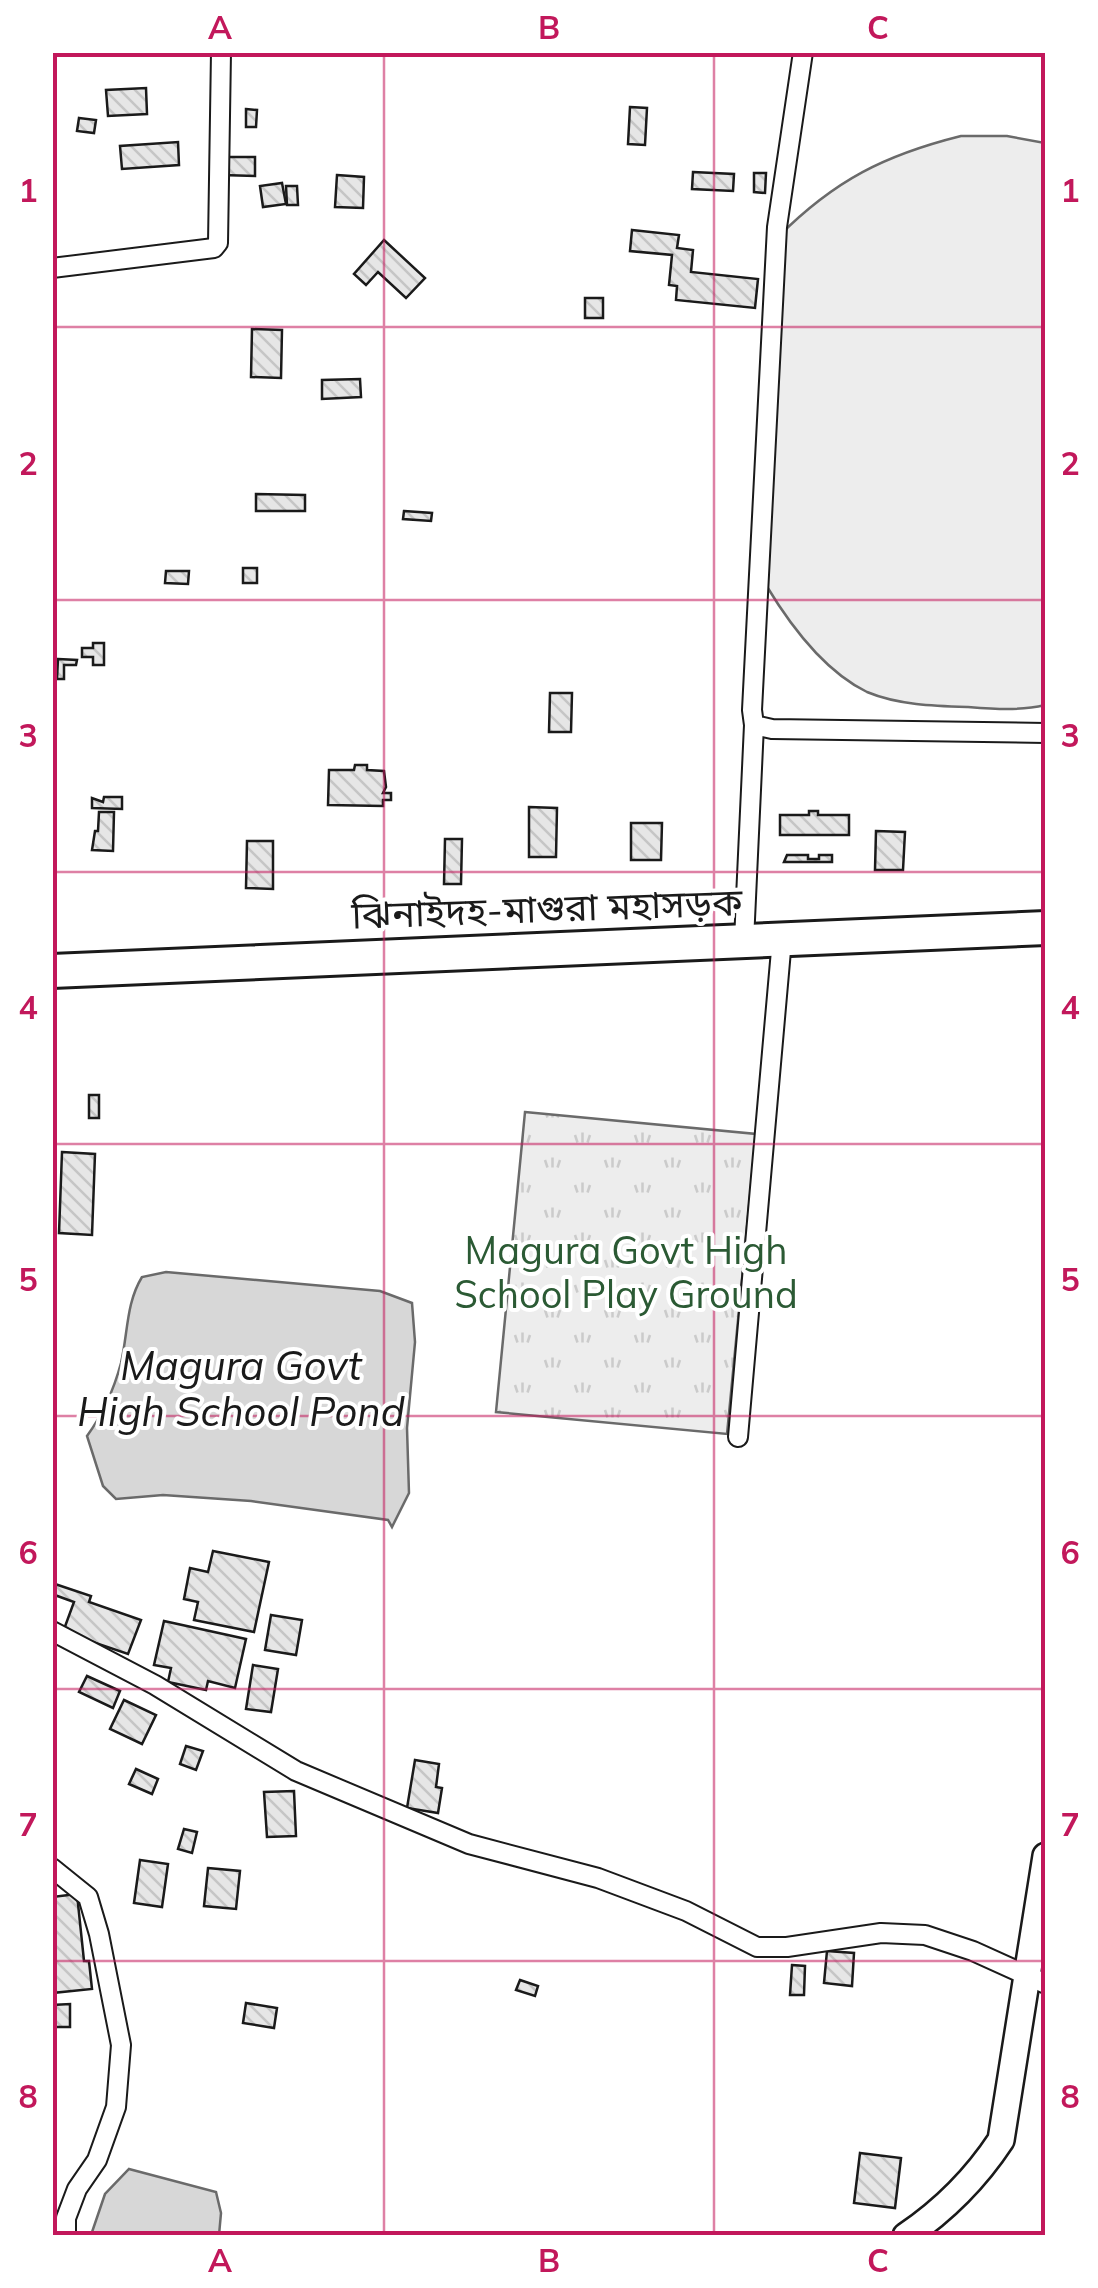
<svg xmlns="http://www.w3.org/2000/svg" width="1098" height="2288" viewBox="0 0 1098 2288" font-family="Mulish,'Noto Sans Bengali',sans-serif">
<style>
.grass{fill:url(#grass-tufts);stroke:#6a6a6a;stroke-width:2.5}
.pitch{fill:#ededed;stroke:#6a6a6a;stroke-width:2.5}
.water{fill:#d7d7d7;stroke:#6a6a6a;stroke-width:2.5}
.building{fill:url(#building-back-hatch);stroke:#1a1a1a;stroke-width:2.5}
.lines{fill:none;stroke-linecap:round;stroke-linejoin:round}
.street-casing{stroke:#1a1a1a;stroke-width:22}
.secondary-casing{stroke:#1a1a1a;stroke-width:30}
.highway-casing{stroke:#1a1a1a;stroke-width:38}
.street{stroke:#fff;stroke-width:18}
.secondary{stroke:#fff;stroke-width:25}
.highway{stroke:#fff;stroke-width:32}
.grid{fill:none;stroke:#c2185b;stroke-width:2.5;stroke-opacity:0.55}
.labels{text-anchor:middle;stroke-width:8;stroke-linejoin:round;paint-order:stroke}
.street-label{font-size:38px;fill:#1a1a1a;stroke:#fff}
.park-label{font-size:38px;fill:#2b5a34;stroke:#fff}
.water-label{font-size:40px;font-style:italic;fill:#1a1a1a;stroke:#fff}
.neatline{fill:none;stroke:#c2185b;stroke-width:4}
.grid-label{font-size:32px;text-anchor:middle;font-weight:bold;fill:#c2185b}
</style>
<defs>
<pattern id="grass-tufts" width="24" height="20" patternUnits="userSpaceOnUse" patternTransform="scale(2.5)"><rect width="24" height="20" fill="#ededed"/><path d="M3 7l-1-3M5 7V3M7 7l1-3M15 17l-1-3M17 17v-4M19 17l1-3" fill="none" stroke="#cbcbcb"/></pattern>
<pattern id="building-back-hatch" width="6" height="6" patternUnits="userSpaceOnUse" patternTransform="scale(2.5)"><rect width="6" height="6" fill="#e6e6e6"/><path d="M-1 5l2 2M0 0l6 6M5-1l2 2" fill="none" stroke="#c5c5c5"/></pattern>
</defs>
<rect width="100%" height="100%" fill="#fff"/>
<!-- grass -->
<path class="grass" d="M525,1112L756,1134L727,1434L496,1412Z"/>
<!-- pitch -->
<path class="pitch" d="M961,136H1007L1045,143V705C1020,711 994,709 968,707C935,706 898,705 867,692C824,671 790,625 766,585L779,236C835,180 885,155 961,136Z"/>
<!-- water -->
<g class="water">
<path d="M166,1272L380,1291L412,1303L415,1342L407,1428L409,1493L392,1527L388,1520L251,1501L163,1495L116,1499L103,1486L87,1436C103,1414 114,1389 121,1363C128,1333 126,1303 142,1277Z"/>
<path d="M129,2169L216,2192L221,2213L219,2235H91L105,2194Z"/>
</g>
<!-- building -->
<g class="building">
<path d="M146,88L147,114L108,116L106,90Z"/>
<path d="M630,107L647,108L645,145L628,144Z"/>
<path d="M246,109L257,110L256,127H246Z"/>
<path d="M79,118L96,120L94,133L77,131Z"/>
<path d="M178,142L179,165L122,169L120,146Z"/>
<path d="M222,157H255V176L222,175Z"/>
<path d="M693,172L734,174L733,191L692,189Z"/>
<path d="M754,173H766L765,193L754,192Z"/>
<path d="M337,175L364,177L363,208L335,207Z"/>
<path d="M282,183L286,204L263,207L260,186Z"/>
<path d="M286,186H297L298,205H287Z"/>
<path d="M632,230L679,235L677,248L693,250L691,272L758,279L755,308L676,300L677,286L669,285L672,255L630,251Z"/>
<path d="M384,240L425,278L406,298L378,272L366,285L354,274Z"/>
<rect x="585" y="298" width="18" height="20"/>
<path d="M252,329L282,330L281,378L251,377Z"/>
<path d="M360,379L361,397L322,399V380Z"/>
<path d="M256,494L305,495V511H256Z"/>
<path d="M404,511L432,513L431,521L403,519Z"/>
<rect x="243" y="568" width="14" height="15"/>
<path d="M166,571H189L188,584L165,583Z"/>
<path d="M93,643H104V665H93V657H82V648H93Z"/>
<path d="M58,659L77,660L76,665H64V679H57Z"/>
<path d="M550,693H572L571,732H549Z"/>
<path d="M355,765H367V770L384,771L386,787L383,793H391V800H383V806L328,805L329,770H354Z"/>
<path d="M104,797H122V809L92,808V798L103,802Z"/>
<path d="M529,807L557,808L556,857H529Z"/>
<path d="M809,811H818V815H849V835H780V815H809Z"/>
<path d="M99,812H114L113,851L92,850L95,831H98Z"/>
<path d="M631,823H662L661,860H631Z"/>
<path d="M876,831L905,832L903,870H875Z"/>
<path d="M445,839H462L461,884H444Z"/>
<path d="M247,841H273V889L246,888Z"/>
<path d="M787,855H808V859H819V855H832V862H784Z"/>
<rect x="89" y="1095" width="10" height="23"/>
<path d="M62,1152L95,1154L92,1235L59,1233Z"/>
<path d="M213,1551L269,1562L254,1632L194,1620L198,1602L184,1599L190,1568L208,1572Z"/>
<path d="M52,1583L91,1596L89,1602L141,1620L128,1654L63,1632L74,1602L52,1594Z"/>
<path d="M271,1615L302,1620L296,1655L265,1650Z"/>
<path d="M164,1621L246,1639L235,1688L208,1681L206,1690L168,1682L171,1668L154,1665Z"/>
<path d="M253,1665L278,1669L271,1712L246,1709Z"/>
<path d="M87,1676L120,1691L113,1708L79,1692Z"/>
<path d="M124,1700L156,1715L142,1744L110,1729Z"/>
<path d="M186,1746L203,1751L196,1770L180,1764Z"/>
<path d="M415,1760L439,1764L436,1787L442,1788L438,1813L407,1808Z"/>
<path d="M136,1769L158,1779L152,1794L129,1784Z"/>
<path d="M294,1791L296,1836L267,1837L264,1792Z"/>
<path d="M184,1829L197,1832L192,1853L178,1849Z"/>
<path d="M140,1860L168,1864L162,1907L134,1903Z"/>
<path d="M208,1868L240,1871L236,1909L204,1906Z"/>
<path d="M77,1894L84,1961H89L92,1989L52,1993V1897Z"/>
<path d="M827,1951L854,1953L852,1986L824,1983Z"/>
<path d="M792,1965L805,1966L804,1995H790Z"/>
<path d="M520,1980L538,1986L535,1996L516,1990Z"/>
<path d="M246,2003L277,2008L274,2028L243,2023Z"/>
<path d="M70,2004V2027H52V2005Z"/>
<path d="M860,2153L901,2158L895,2208L854,2203Z"/>
</g>
<g class="lines">
<defs>
<g id="street">
<path d="M803,52L777,227L752,710L754,725L772,729L1046,733"/>
<path d="M52,268L214,248L218,243L221,52"/>
<path d="M744,941L754,725"/>
<path d="M738,1437L782,939"/>
<path d="M52,1631L155,1685L296,1771L469,1844L598,1878L686,1911L757,1947H787L881,1933L925,1935L973,1951L1046,1984"/>
<path d="M52,1868L88,1897L99,1934L121,2045L116,2107L97,2160L77,2189L66,2218V2236"/>
</g>
<path id="secondary" d="M906,2236C943,2211 976,2178 1001,2140L1046,1856"/>
<path id="highway" d="M52,971L1046,928"/>
</defs>
<!-- street casing -->
<use href="#street" class="street-casing"/>
<!-- secondary casing -->
<use href="#secondary" class="secondary-casing"/>
<!-- highway casing -->
<use href="#highway" class="highway-casing"/>
<!-- street -->
<use href="#street" class="street"/>
<!-- secondary -->
<use href="#secondary" class="secondary"/>
<!-- highway -->
<use href="#highway" class="highway"/>
</g>
<!-- grid -->
<path class="grid" d="M384,52V2236M714,52V2236M52,327H1046M52,600H1046M52,872H1046M52,1144H1046M52,1416H1046M52,1689H1046M52,1961H1046"/>
<g class="labels">
<!-- street labels -->
<g class="street-label">
<text transform="translate(547 909) rotate(-2)" y="13">ঝিনাইদহ-মাগুরা মহাসড়ক</text>
</g>
<!-- park labels -->
<g class="park-label">
<text x="626" y="1264">Magura Govt High<tspan x="626" dy="44">School Play Ground</tspan></text>
</g>
<!-- water labels -->
<g class="water-label">
<text x="241" y="1380">Magura Govt<tspan x="241" dy="46">High School Pond</tspan></text>
</g>
</g>
<!-- border -->
<rect width="1098" height="2288" fill="none" stroke="#ffffff" stroke-width="110"/>
<rect x="55" y="55" width="988" height="2178" class="neatline"/>
<g class="grid-label">
<text x="220" y="39">A</text>
<text x="549" y="39">B</text>
<text x="878" y="39">C</text>
<text x="28" y="202">1</text>
<text x="1070" y="202">1</text>
<text x="28" y="475">2</text>
<text x="1070" y="475">2</text>
<text x="28" y="747">3</text>
<text x="1070" y="747">3</text>
<text x="28" y="1019">4</text>
<text x="1070" y="1019">4</text>
<text x="28" y="1291">5</text>
<text x="1070" y="1291">5</text>
<text x="28" y="1564">6</text>
<text x="1070" y="1564">6</text>
<text x="28" y="1836">7</text>
<text x="1070" y="1836">7</text>
<text x="28" y="2108">8</text>
<text x="1070" y="2108">8</text>
<text x="220" y="2272">A</text>
<text x="549" y="2272">B</text>
<text x="878" y="2272">C</text>
</g>
</svg>
